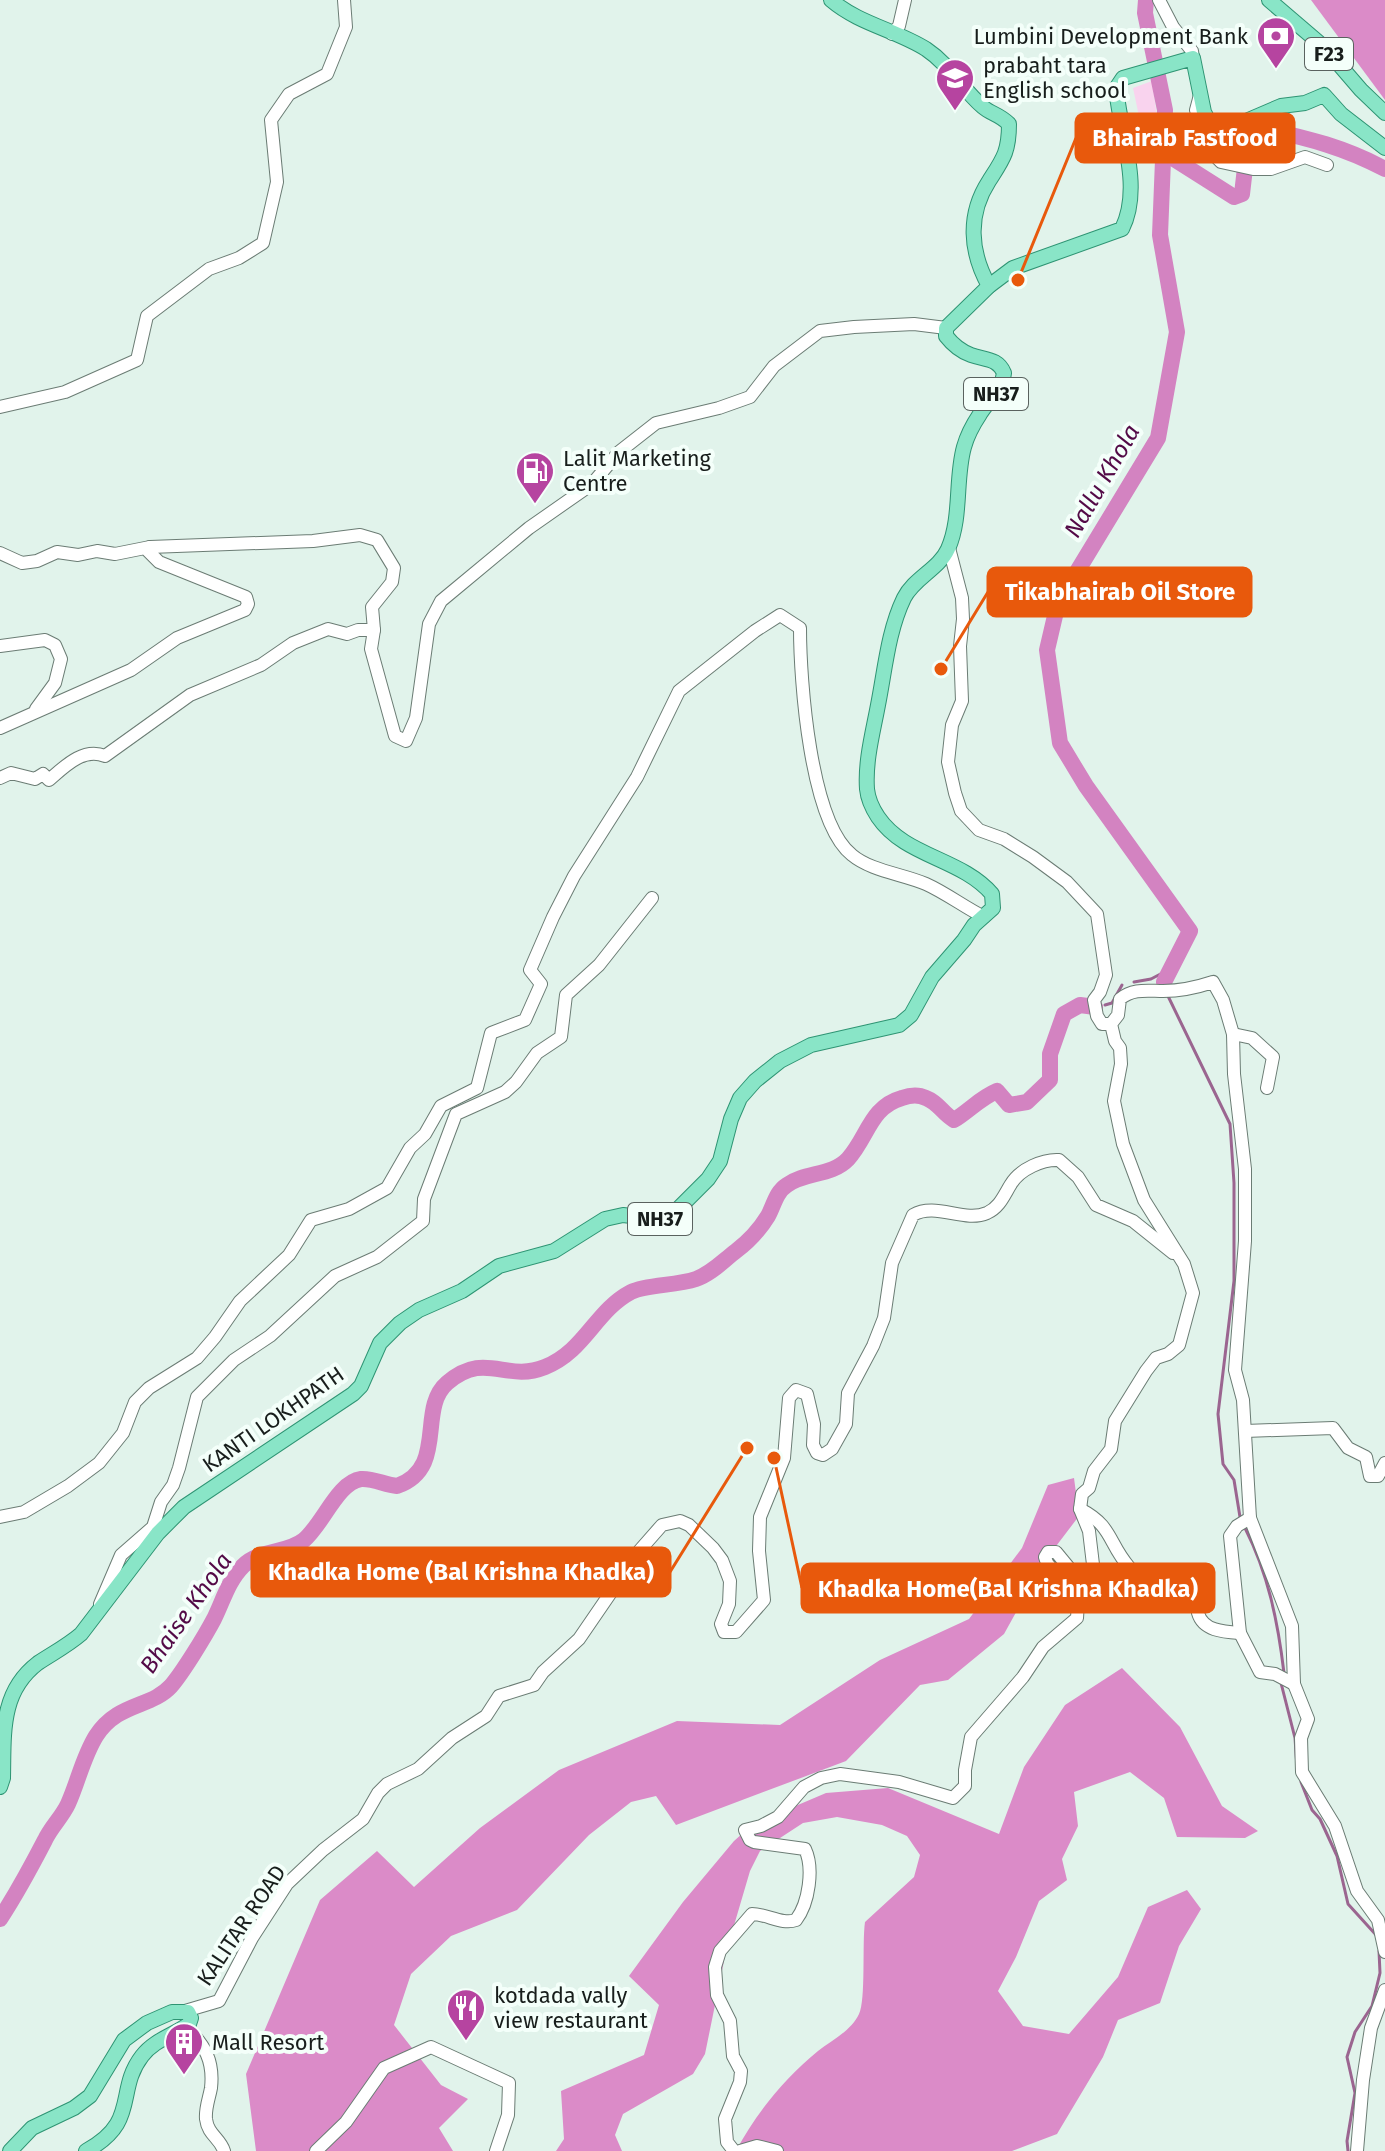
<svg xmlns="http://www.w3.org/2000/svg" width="1385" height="2151" viewBox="0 0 1385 2151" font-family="'Fira Sans',sans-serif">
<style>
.green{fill:#f9d3ee}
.forest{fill:#db8bc8}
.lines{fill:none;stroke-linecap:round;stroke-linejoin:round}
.stream{stroke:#9b6590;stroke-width:3}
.river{stroke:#d383c1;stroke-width:16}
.minor-casing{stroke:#6b7c74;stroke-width:14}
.major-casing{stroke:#2e9473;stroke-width:16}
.minor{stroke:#fff;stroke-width:12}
.major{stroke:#89e5c7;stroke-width:14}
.labels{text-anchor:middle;stroke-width:8;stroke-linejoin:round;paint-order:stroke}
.shield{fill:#f4fffa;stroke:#5a625f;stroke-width:2}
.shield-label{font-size:20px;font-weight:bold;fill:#181e1c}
.poi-label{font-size:22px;fill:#181e1c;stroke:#f4fffa;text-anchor:start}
.street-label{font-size:22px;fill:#181e1c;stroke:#f4fffa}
.water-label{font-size:24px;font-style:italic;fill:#530a47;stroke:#f4fffa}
.leader{fill:none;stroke:#e8590c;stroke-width:3}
.callout-dot{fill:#e8590c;stroke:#f4fffa;stroke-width:3}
.callout{fill:#e8590c;stroke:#e8590c;stroke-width:3}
.callout-label{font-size:24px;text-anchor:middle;font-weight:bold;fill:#fff}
</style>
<rect width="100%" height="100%" fill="#e1f3eb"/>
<!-- green -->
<path class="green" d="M1152,81L1157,117L1140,121L1133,88Z"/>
<!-- forest -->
<g class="forest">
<path d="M1311,0H1385V100Z"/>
<path d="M1074,1478L1079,1516L1044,1562L1004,1634L948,1680L920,1685L846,1761L676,1825L656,1796L631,1802L589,1835L517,1910L451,1936L411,1974L394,2025L441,2085L468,2099L439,2128L453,2151H256L246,2074L320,1900L377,1851L414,1887L480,1828L559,1770L677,1721L780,1725L880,1660L969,1619L1022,1548L1048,1485Z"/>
<path d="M1122,1668L1180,1727L1222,1806L1258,1831L1245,1838L1177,1837L1164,1798L1130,1772L1074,1792L1078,1826L1062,1859L1067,1880L1039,1901L1016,1957L998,1991L1023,2026L1069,2034L1118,1977L1148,1907L1187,1890L1201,1909L1179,1946L1160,2003L1118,2020L1103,2057L1057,2134L1012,2151H736C756,2113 785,2078 818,2051C832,2040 851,2031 859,2014C866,2000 862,1943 865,1922L914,1877L920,1855L907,1836L882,1825L837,1817L803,1823L760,1851L750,1871L725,1956L705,2054L693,2074L623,2114L615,2135L622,2151H556L564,2139L561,2091L644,2055L659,2005L629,1976L683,1902L734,1841L753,1824L826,1793L888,1788L999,1834L1024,1767L1065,1705Z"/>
</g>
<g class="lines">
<!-- stream -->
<g class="stream">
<path d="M1134,982L1151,979L1170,969"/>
<path d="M1167,994L1230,1124L1234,1183V1281L1218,1414L1223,1464L1234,1480L1240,1517"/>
<path d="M1105,1005L1112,1003L1122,985"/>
<path d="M1245,1528C1268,1573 1278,1622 1284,1673"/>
<path d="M1281,1683L1295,1738L1297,1767"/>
<path d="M1301,1782L1312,1810L1320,1819L1337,1856L1348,1904L1377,1936"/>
<path d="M1348,2151L1347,2141L1355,2093L1347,2057L1355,2032L1372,2006L1380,1973L1379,1951"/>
</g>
<!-- river -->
<g class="river">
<path d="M1146,0L1145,13L1165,110L1160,235L1177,332L1158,438L1058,603L1047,650L1060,743L1086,786L1190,931L1164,982"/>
<path d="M1163,152L1234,197L1242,194L1248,142L1265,129C1308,138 1346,148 1385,169"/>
<path d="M0,1919C17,1893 31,1867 45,1840C51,1827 62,1817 68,1804C78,1782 83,1757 96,1736C118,1702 151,1708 171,1686C183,1672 205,1636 214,1619C223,1601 228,1581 243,1566C260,1549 287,1554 304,1540C323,1524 338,1482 361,1479C373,1478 385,1485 397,1486C448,1468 417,1409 447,1383C486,1350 505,1383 545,1367C585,1351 595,1311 631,1292C647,1284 676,1286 696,1279C711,1274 723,1261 736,1251C748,1242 760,1229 768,1216C774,1205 776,1192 787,1185C805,1172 832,1176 848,1159C868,1137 870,1107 902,1098C910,1095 918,1094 926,1098C939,1103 942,1113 954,1120C969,1111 980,1098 997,1091L1009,1105L1027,1102L1050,1080V1054L1064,1014L1080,1005L1095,1007"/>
</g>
<defs>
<g id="minor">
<path d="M1159,0L1173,27L1192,51L1193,58"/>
<path d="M892,34L899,26L905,0"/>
<path d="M1200,95L1196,110L1201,129L1212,153L1221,162L1253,169H1271L1305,157L1327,165"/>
<path d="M0,407L65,392L137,360L147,316L209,269L239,258L263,243L277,182L271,120L289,94L327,74L346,27L344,0"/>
<path d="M949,548L962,598L963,619L960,646L962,701L952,725L948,762L955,793L961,811L979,830L1004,839L1033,857L1067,882L1097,914L1106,975L1100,992L1094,1000L1097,1016L1102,1024H1111"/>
<path d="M0,553L22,563L37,561L57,552L78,555L97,551L115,554L150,547"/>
<path d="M0,646L45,640L55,645L61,659L55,683L36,709"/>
<path d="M0,728L131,670L177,638L245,610L248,604L246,597L159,562L148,551L150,547L313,541L360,535L377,540L394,568L392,582L372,607L374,630L371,649L395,736L406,741L416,718L429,624L441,601L529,528L592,484L619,452L656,423L719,408L750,397L774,366L820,331L854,327L914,324L946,328"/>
<path d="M0,778L11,773L35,779L43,774L49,780C64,767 83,747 105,756L190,695L261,665L293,643L328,629L347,634L358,630H374"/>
<path d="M1233,1034L1252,1038L1273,1057L1267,1088"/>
<path d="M1245,1431L1333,1428L1348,1448L1366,1457L1370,1476H1378L1385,1463"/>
<path d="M1080,1509C1113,1526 1108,1543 1129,1567C1144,1586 1172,1588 1194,1592C1197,1599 1197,1605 1198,1613C1203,1631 1224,1632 1240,1633"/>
<path d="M0,1517L24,1512L68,1486L99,1463L123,1433L135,1402L149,1388L197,1358L215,1337L240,1301L289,1255L311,1220L349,1209L387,1188L410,1148L425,1134L441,1106L477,1088L491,1033L525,1020L541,984L530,970L553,917L574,876L637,777L679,691L755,631L780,615L800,628C800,680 810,822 852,855C871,871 903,874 926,884C946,893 964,907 984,917"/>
<path d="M1250,1518L1237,1526L1230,1536L1240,1633L1260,1672L1275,1674L1294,1684"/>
<path d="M100,1604L121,1555L153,1527L161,1502L173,1485L179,1468L197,1397L234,1360L270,1336L335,1276L377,1257L423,1221L424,1199L456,1114L505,1092L516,1082L537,1053L561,1037L566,995L599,965L652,898"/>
<path d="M185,2011L219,2001L252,1938L287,1884L323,1850L363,1819L378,1793L387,1784L418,1769L452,1738L486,1716L499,1696L534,1685L543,1672L579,1639L640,1550L662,1525L680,1521L689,1525L713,1548L722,1560L730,1581L729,1604L721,1624L724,1632H736L764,1600L759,1551L760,1517L784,1458L789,1398L796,1390L807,1394L814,1424L813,1445L817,1453L823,1455L832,1449L846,1424L848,1393L873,1346L884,1318L892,1263L913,1215C936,1202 964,1223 987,1213C1000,1207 1004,1195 1011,1184C1020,1169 1043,1159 1059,1160L1078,1177L1096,1205L1133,1221L1173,1253"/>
<path d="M186,2027C205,2045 214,2061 211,2088C209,2099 205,2108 206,2119C208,2135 220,2138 224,2151"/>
<path d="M316,2151L346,2122L384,2068L431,2047L509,2083L508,2115L496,2151"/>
<path d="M734,2151L727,2142L725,2119L740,2082L741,2071L733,2056L730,2021L717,1995L715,1967L720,1951L752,1914C767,1914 782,1925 796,1920C809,1903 814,1868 805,1849L754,1842L750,1840L745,1830L761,1826L778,1817L804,1787L821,1778L840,1774L899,1782L953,1798L965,1786V1770L971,1737L1023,1677L1043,1647L1077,1618L1078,1603L1047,1563L1045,1557L1048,1552H1056L1093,1597L1097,1598L1089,1531L1080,1509L1082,1494L1089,1488L1094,1471L1111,1449L1115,1421L1146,1371L1156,1358L1168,1354L1179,1345L1193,1293L1184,1264L1144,1200L1123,1144L1114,1101L1121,1064L1120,1048L1115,1041L1111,1024L1118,1015L1120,999C1133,988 1148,991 1163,991C1179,991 1198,987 1213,982L1223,1000L1233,1034L1234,1074L1245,1169V1241L1235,1370L1243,1400L1250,1518L1292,1626L1294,1684L1308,1719L1301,1738L1302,1772L1335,1826L1357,1891L1378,1920L1385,1952"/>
<path d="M740,2151L757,2146L777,2151"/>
<path d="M1357,2151L1363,2080L1371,2028L1385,1990"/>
</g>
<g id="major">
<path d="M831,0C859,24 896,30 926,49C950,65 962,89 983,107C991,114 999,114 1009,124C1009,152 1003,159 989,181C967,215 970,252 989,286"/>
<path d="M1269,0L1324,47L1361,90L1385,113"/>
<path d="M0,1787L3,1778C4,1733 0,1692 38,1663C53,1653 67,1646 81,1634L158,1533L184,1507L353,1394L361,1386L380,1343L400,1323L419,1310L462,1291L499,1266L554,1251L605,1219L623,1215L656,1219L673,1214L708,1179L720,1161L731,1119L740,1098L755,1081L780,1061L811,1045L899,1025L911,1015L932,977L964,940L974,925L993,908L992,894C961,858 905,857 878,817C872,808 868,799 867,789C865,761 873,732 878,705C885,670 888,631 904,598C914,578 939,569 948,549C962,517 955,479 964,447C967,436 974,423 980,414C989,399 1002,391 1004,373C998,358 985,360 971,355C960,351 953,345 946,336V328L989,286L1013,268L1122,229C1142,189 1122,138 1117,96V87L1123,78L1193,58L1204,112L1209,122L1225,130L1281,106L1305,103L1324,95L1341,114L1385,148"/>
<path d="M10,2151L32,2128L74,2108L90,2096L124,2040L147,2023L172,2012H188L191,2018L189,2024C174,2035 154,2040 142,2056C115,2091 140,2122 86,2151"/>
</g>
</defs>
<!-- minor casing -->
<use href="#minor" class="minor-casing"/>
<!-- major casing -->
<use href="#major" class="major-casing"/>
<!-- minor -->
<use href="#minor" class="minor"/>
<!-- major -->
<use href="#major" class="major"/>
</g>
<!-- icons -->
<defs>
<symbol id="bank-pin" viewBox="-11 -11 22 30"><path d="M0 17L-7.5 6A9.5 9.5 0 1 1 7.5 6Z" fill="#b644a0" stroke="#f4fffa"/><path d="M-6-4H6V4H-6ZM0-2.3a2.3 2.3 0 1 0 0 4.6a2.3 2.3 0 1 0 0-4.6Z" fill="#fff"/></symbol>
<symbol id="school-pin" viewBox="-11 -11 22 30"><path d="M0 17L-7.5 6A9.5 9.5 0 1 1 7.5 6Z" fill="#b644a0" stroke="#f4fffa"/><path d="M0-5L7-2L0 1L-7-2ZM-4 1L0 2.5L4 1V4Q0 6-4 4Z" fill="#fff"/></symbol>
<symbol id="fuel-pin" viewBox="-11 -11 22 30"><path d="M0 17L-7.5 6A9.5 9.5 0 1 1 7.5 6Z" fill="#b644a0" stroke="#f4fffa"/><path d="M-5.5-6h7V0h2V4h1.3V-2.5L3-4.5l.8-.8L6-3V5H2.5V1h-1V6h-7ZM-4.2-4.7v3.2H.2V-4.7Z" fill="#fff"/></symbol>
<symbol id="restaurant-pin" viewBox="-11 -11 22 30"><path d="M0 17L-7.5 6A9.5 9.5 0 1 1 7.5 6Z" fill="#b644a0" stroke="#f4fffa"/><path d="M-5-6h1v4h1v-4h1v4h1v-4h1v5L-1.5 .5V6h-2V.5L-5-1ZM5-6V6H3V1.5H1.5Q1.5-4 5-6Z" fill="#fff"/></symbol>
<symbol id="building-pin" viewBox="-11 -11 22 30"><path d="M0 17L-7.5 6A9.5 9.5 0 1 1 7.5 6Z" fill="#b644a0" stroke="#f4fffa"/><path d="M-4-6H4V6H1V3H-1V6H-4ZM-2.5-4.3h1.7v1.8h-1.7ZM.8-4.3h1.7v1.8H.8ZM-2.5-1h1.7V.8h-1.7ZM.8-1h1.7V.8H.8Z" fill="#fff"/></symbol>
</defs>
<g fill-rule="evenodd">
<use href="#bank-pin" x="1254" y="14" width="44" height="60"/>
<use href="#school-pin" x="933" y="56" width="44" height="60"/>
<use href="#fuel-pin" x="513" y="449" width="44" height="60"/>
<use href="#restaurant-pin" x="444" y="1986" width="44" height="60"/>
<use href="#building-pin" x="162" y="2020" width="44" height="60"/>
</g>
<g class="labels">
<!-- shield labels -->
<g class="shield">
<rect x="1305" y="38" width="48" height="32" rx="6"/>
<rect x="964" y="378" width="64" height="32" rx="6"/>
<rect x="628" y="1203" width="64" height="32" rx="6"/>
</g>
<g class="shield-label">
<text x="1329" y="61">F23</text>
<text x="996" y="401">NH37</text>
<text x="660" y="1226">NH37</text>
</g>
<!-- poi labels -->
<g class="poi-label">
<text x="1248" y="44" text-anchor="end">Lumbini Development Bank</text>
<text x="983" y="73">prabaht tara<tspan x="983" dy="25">English school</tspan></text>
<text x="563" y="466">Lalit Marketing<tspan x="563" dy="25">Centre</tspan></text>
<text x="494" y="2003">kotdada vally<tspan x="494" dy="25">view restaurant</tspan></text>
<text x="212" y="2050">Mall Resort</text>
</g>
<!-- street labels -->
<g class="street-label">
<text transform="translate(273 1419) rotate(-35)" y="8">KANTI LOKHPATH</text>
<text transform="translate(241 1925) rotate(-56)" y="8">KALITAR ROAD</text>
</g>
<!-- water labels -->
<g class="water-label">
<text transform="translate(1102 481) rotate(-60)" y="8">Nallu Khola</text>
<text transform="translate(186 1613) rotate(-55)" y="8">Bhaise Khola</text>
</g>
</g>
<!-- callouts -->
<path class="leader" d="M1018 280L1076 138M941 669L988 592M747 1448L670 1572M774 1458L802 1588"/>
<g class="callout-dot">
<circle cx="1018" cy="280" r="8"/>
<circle cx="941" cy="669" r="8"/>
<circle cx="747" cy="1448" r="8"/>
<circle cx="774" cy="1458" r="8"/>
</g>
<g class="callout">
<rect x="1076" y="114" width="218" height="48" rx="8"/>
<rect x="988" y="568" width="263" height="48" rx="8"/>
<rect x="252" y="1548" width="418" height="48" rx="8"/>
<rect x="802" y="1564" width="412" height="48" rx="8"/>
</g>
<g class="callout-label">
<text x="1185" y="146">Bhairab Fastfood</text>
<text x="1120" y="600">Tikabhairab Oil Store</text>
<text x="461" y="1580">Khadka Home (Bal Krishna Khadka)</text>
<text x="1008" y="1597">Khadka Home(Bal Krishna Khadka)</text>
</g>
</svg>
